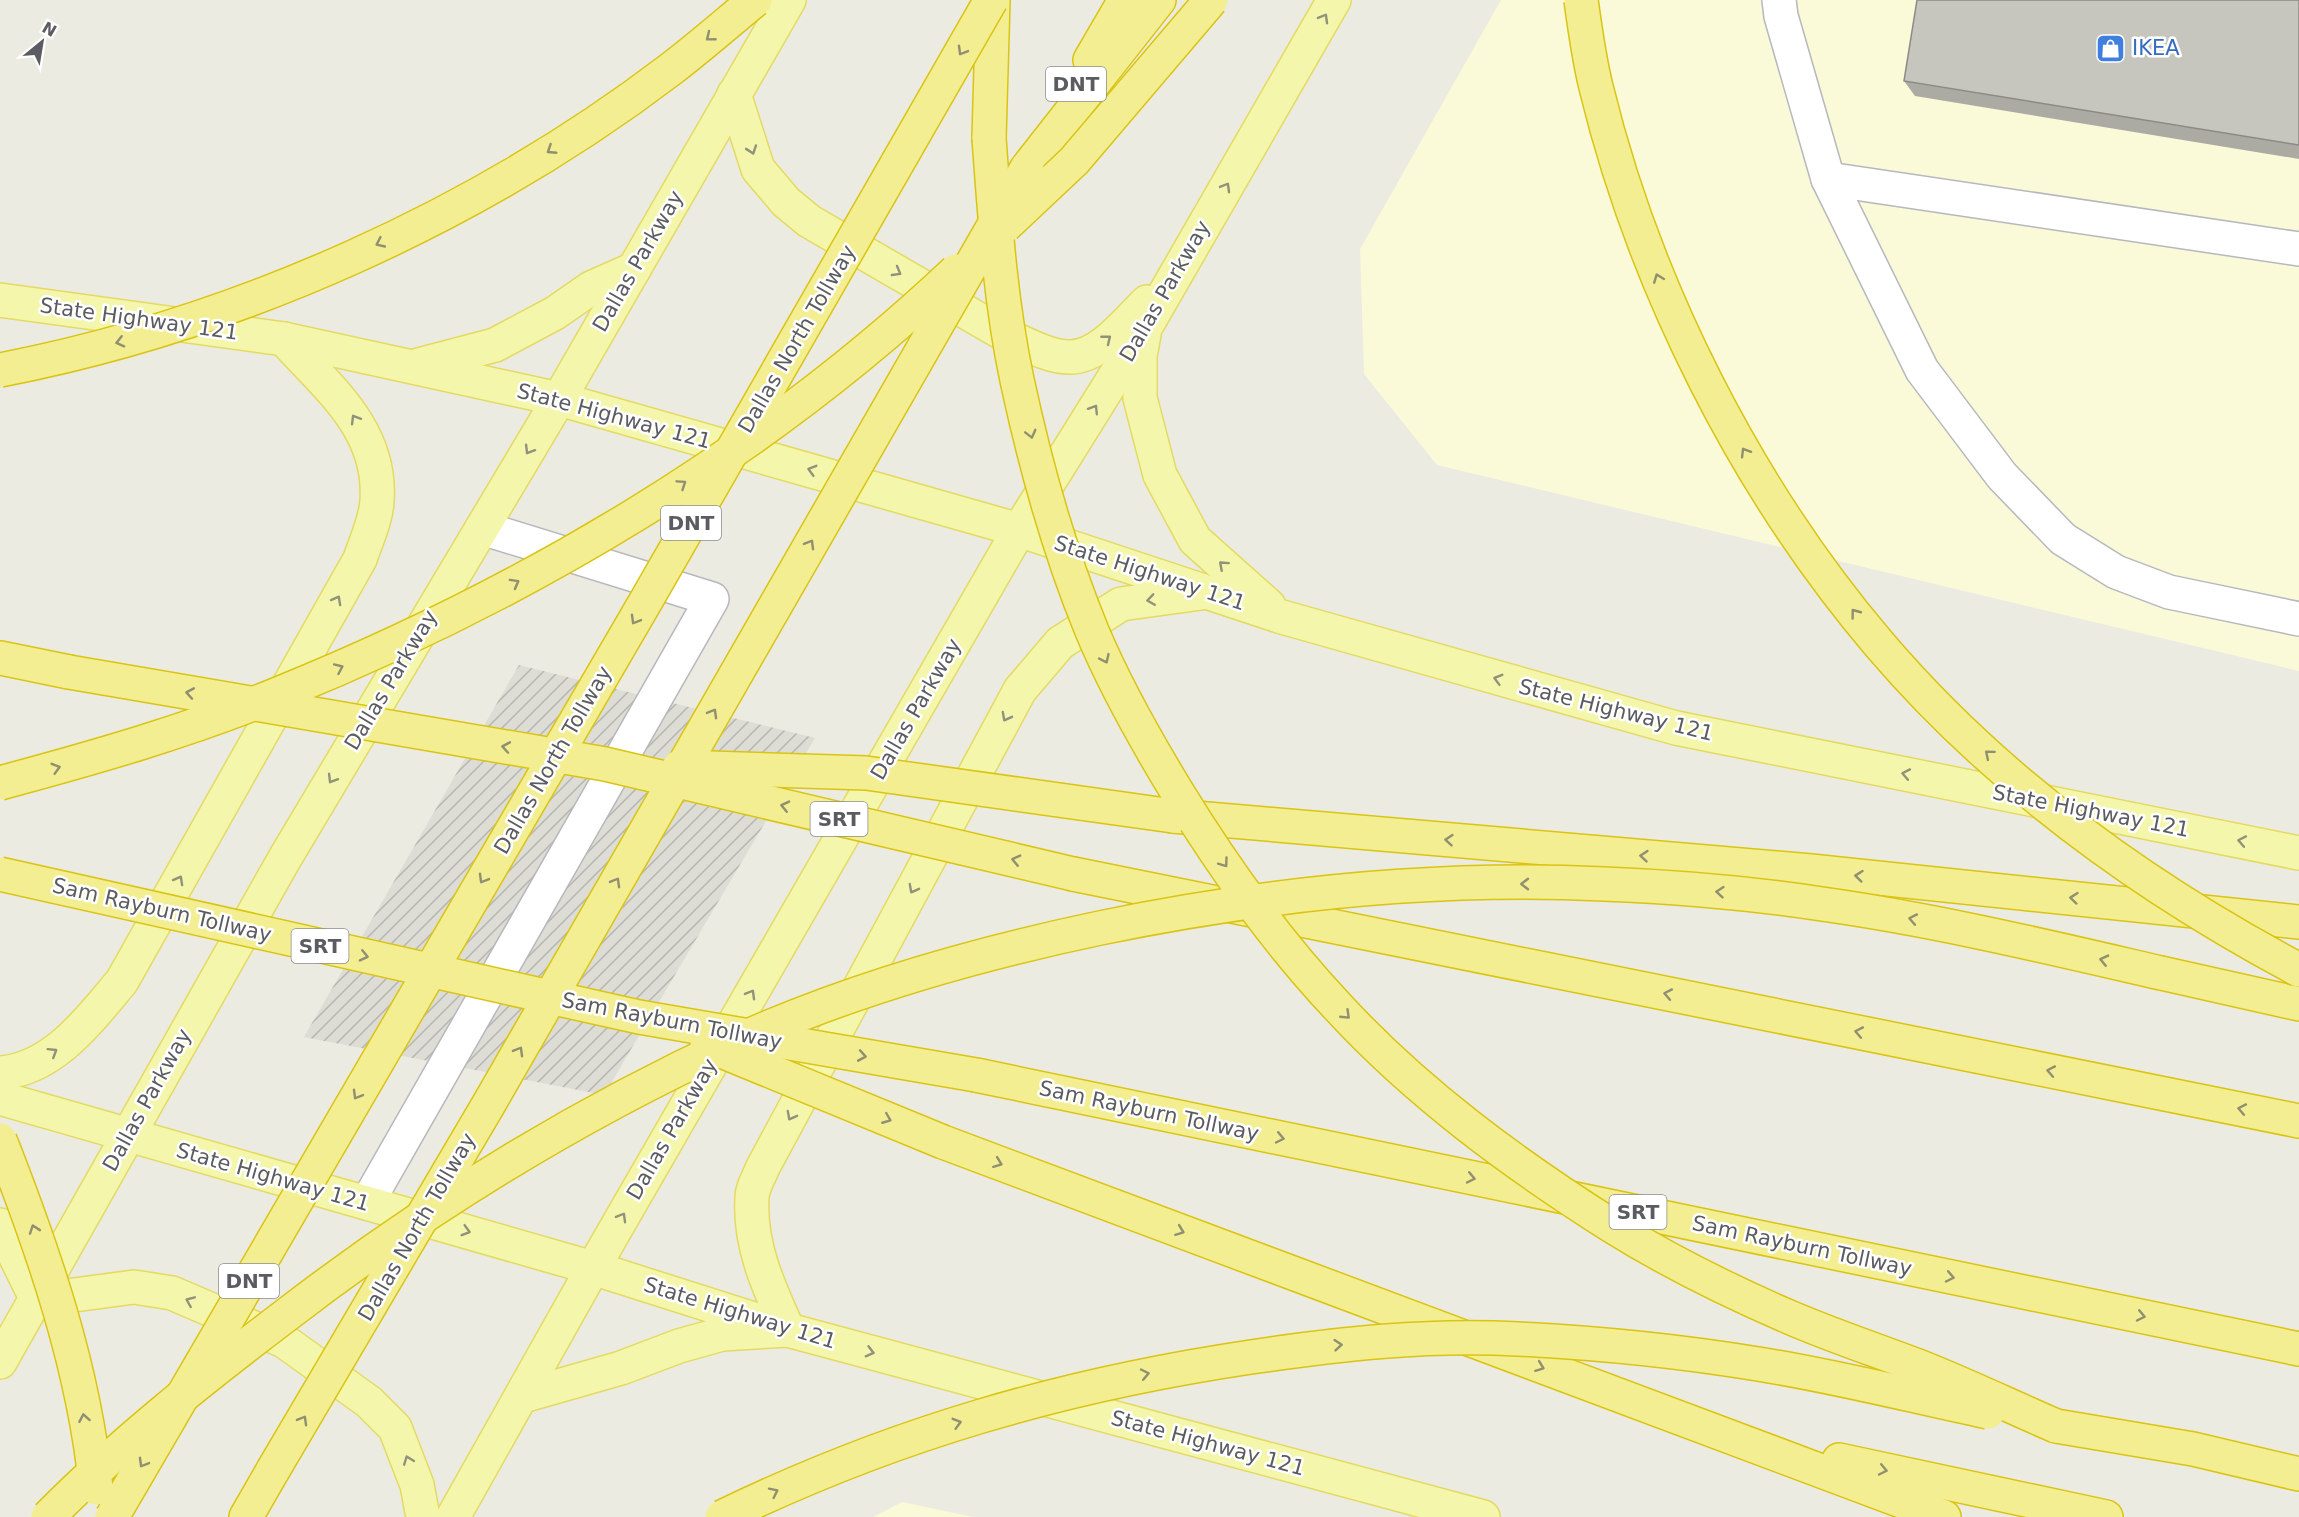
<svg xmlns="http://www.w3.org/2000/svg" width="2299" height="1517" viewBox="0 0 2299 1517" font-family="'DejaVu Sans',sans-serif">
<style>
.commercial{fill:#faf9d8}
.industrial{fill:url(#industrial-furrows)}
.lines{fill:none;stroke-linecap:round;stroke-linejoin:round}
.minor-casing{stroke:#b7b8bd;stroke-width:36}
.major-casing{stroke:#e4da62;stroke-width:36}
.highway-casing{stroke:#dac413;stroke-width:36}
.minor{stroke:#fff;stroke-width:33}
.major{stroke:#f4f7ab;stroke-width:33}
.highway{stroke:#f3ee91;stroke-width:33}
.highway-bridge-casing{stroke:#dac413;stroke-width:36;stroke-linecap:butt}
.highway-bridge{stroke:#f3ee91;stroke-width:33}
.wall{fill:#abaaa3}
.building{fill:#c7c6be;stroke:#8b8b85;stroke-width:1.5}
.oneway{stroke:#90927b}
.oneway2{stroke:#908f72}
.labels{text-anchor:middle;stroke-width:5;stroke-linejoin:round;paint-order:stroke}
.shield{fill:#fff;stroke:#8c8d90;stroke-width:1.5}
.shield-label{font-size:20px;font-weight:bold;fill:#5a5c61}
.shop-label{font-size:21px;fill:#366cbe;stroke:#fff;text-anchor:start}
.street-label{font-size:21px;fill:#5a5c61;stroke:#fff}
</style>
<defs>
<pattern id="industrial-furrows" width="10" height="10" patternUnits="userSpaceOnUse" patternTransform="scale(1.5)"><rect width="10" height="10" fill="#ddddd6"/><path d="M-1 1l2-2M0 10L10 0M9 11l2-2" fill="none" stroke="#b6b6b1"/></pattern>
</defs>
<rect width="100%" height="100%" fill="#ecebe2"/>
<!-- commercial -->
<g class="commercial">
<path d="M1501,0H2299V671L1437,465L1364,374L1360,249Z"/>
<path d="M902,1502L973,1517H873Z"/>
</g>
<!-- industrial -->
<path class="industrial" d="M519,665L815,738L604,1095L304,1037Z"/>
<g class="lines">
<defs>
<g id="minor">
<path d="M1779,0L1781,16L1828,179L1922,370L2002,476L2063,539L2116,572L2169,592L2299,619"/>
<path d="M1828,179L2299,249"/>
<path d="M367,1203L712,599L482,528"/>
</g>
<g id="major">
<path d="M734,94L758,169L786,202L809,221L1004,334C1024,343 1050,358 1071,357C1101,356 1127,321 1147,302"/>
<path d="M0,300L284,339L559,399L1019,530L1282,617L1676,728L2299,853"/>
<path d="M1144,334L1140,356V398L1160,475L1195,540L1269,606"/>
<path d="M415,366L495,345L555,313L591,288L634,269"/>
<path d="M0,1073C54,1069 90,1019 122,981L360,559C366,541 376,520 377,501C382,429 328,388 284,339"/>
<path d="M0,1098L593,1268L788,1330L1483,1517"/>
<path d="M0,1225L37,1300"/>
<path d="M37,1300L134,1287L172,1293L284,1341L369,1402L395,1428L417,1485L423,1517"/>
<path d="M0,1362L285,858L559,399L789,0"/>
<path d="M523,1396L621,1368L679,1346L722,1334L788,1330C769,1288 749,1245 752,1198C752,1188 759,1177 763,1167L1020,690L1060,643L1121,604L1201,593"/>
<path d="M453,1517L593,1268L1019,530L1145,328L1334,0"/>
</g>
<g id="highway">
<path d="M1090,60L1125,0"/>
<path d="M989,138L993,0"/>
<path d="M1027,168L1159,0"/>
<path d="M0,658L69,672"/>
<path d="M1173,816L1811,871L2299,922"/>
<path d="M1073,874L2299,1121"/>
<path d="M2161,973L2299,1004"/>
<path d="M976,1075L2299,1349"/>
<path d="M943,1142L1944,1517"/>
<path d="M2056,1426L2193,1449L2299,1474"/>
<path d="M1839,1460L2106,1517"/>
<path d="M246,1517L273,1470"/>
</g>
</defs>
<!-- minor casing -->
<use href="#minor" class="minor-casing"/>
<!-- major casing -->
<use href="#major" class="major-casing"/>
<!-- highway casing -->
<use href="#highway" class="highway-casing"/>
<!-- minor -->
<use href="#minor" class="minor"/>
<!-- major -->
<use href="#major" class="major"/>
<!-- highway -->
<use href="#highway" class="highway"/>
<defs>
<g id="highway-bridge">
<path d="M1581,0C1585,29 1589,59 1596,87C1644,285 1746,488 1879,644C1994,779 2143,887 2299,970"/>
<path d="M989,138C995,219 1000,300 1017,380C1035,464 1059,551 1092,631C1115,686 1145,739 1176,790C1223,867 1276,941 1338,1007C1417,1093 1514,1164 1612,1226C1668,1261 1729,1291 1789,1317C1833,1336 1879,1351 1923,1368C1968,1386 2012,1407 2056,1426"/>
<path d="M1005,226L1074,161L1211,0"/>
<path d="M0,370C238,324 478,216 671,69C700,47 727,23 755,0"/>
<path d="M69,672L605,764L1073,874"/>
<path d="M679,767L866,773L1173,816"/>
<path d="M0,783C93,758 188,731 278,694C525,594 761,455 956,271"/>
<path d="M0,874L639,1017L976,1075"/>
<path d="M707,1045L943,1142"/>
<path d="M0,1140C44,1252 84,1368 96,1488"/>
<path d="M273,1470L490,1102L1027,168"/>
<path d="M48,1517C121,1443 202,1379 285,1316C425,1208 576,1115 737,1041C852,989 976,954 1100,928C1265,894 1435,876 1604,884C1677,887 1750,893 1822,904C1936,920 2048,947 2161,973"/>
<path d="M112,1517L647,599L991,0"/>
<path d="M722,1517C893,1434 1063,1385 1251,1357C1339,1344 1428,1334 1518,1339C1598,1343 1678,1351 1758,1364C1835,1376 1912,1396 1988,1412"/>
</g>
</defs>
<!-- highway-bridge casing -->
<use href="#highway-bridge" class="highway-bridge-casing"/>
<!-- highway-bridge -->
<use href="#highway-bridge" class="highway-bridge"/>
</g>
<!-- wall -->
<path class="wall" d="M2299,0V159L1915,96L1904,81Z"/>
<!-- building -->
<path class="building" d="M1917,0H2299V145L1904,81Z"/>
<!-- one-way arrows -->
<defs><path id="oneway-chevron" d="M-2-3.5L2.5 0L-2 3.5" fill="none" stroke-width="1.6" stroke-linecap="round" stroke-linejoin="round" transform="scale(1.5)"/></defs>
<g class="oneway">
<use href="#oneway-chevron" transform="translate(1324 18) rotate(-60)"/>
<use href="#oneway-chevron" transform="translate(752 150) rotate(71)"/>
<use href="#oneway-chevron" transform="translate(1226 187) rotate(-60)"/>
<use href="#oneway-chevron" transform="translate(897 272) rotate(30)"/>
<use href="#oneway-chevron" transform="translate(1107 339) rotate(-39)"/>
<use href="#oneway-chevron" transform="translate(1094 409) rotate(-58)"/>
<use href="#oneway-chevron" transform="translate(355 419) rotate(-121)"/>
<use href="#oneway-chevron" transform="translate(529 450) rotate(121)"/>
<use href="#oneway-chevron" transform="translate(812 470) rotate(-164)"/>
<use href="#oneway-chevron" transform="translate(1223 565) rotate(-138)"/>
<use href="#oneway-chevron" transform="translate(337 600) rotate(-61)"/>
<use href="#oneway-chevron" transform="translate(1151 600) rotate(172)"/>
<use href="#oneway-chevron" transform="translate(1498 679) rotate(-164)"/>
<use href="#oneway-chevron" transform="translate(1006 717) rotate(118)"/>
<use href="#oneway-chevron" transform="translate(1906 774) rotate(-169)"/>
<use href="#oneway-chevron" transform="translate(332 779) rotate(121)"/>
<use href="#oneway-chevron" transform="translate(2242 841) rotate(-169)"/>
<use href="#oneway-chevron" transform="translate(179 880) rotate(-61)"/>
<use href="#oneway-chevron" transform="translate(913 889) rotate(118)"/>
<use href="#oneway-chevron" transform="translate(751 994) rotate(-60)"/>
<use href="#oneway-chevron" transform="translate(53 1052) rotate(-32)"/>
<use href="#oneway-chevron" transform="translate(791 1116) rotate(118)"/>
<use href="#oneway-chevron" transform="translate(622 1217) rotate(-60)"/>
<use href="#oneway-chevron" transform="translate(466 1231) rotate(16)"/>
<use href="#oneway-chevron" transform="translate(190 1301) rotate(-157)"/>
<use href="#oneway-chevron" transform="translate(870 1352) rotate(15)"/>
<use href="#oneway-chevron" transform="translate(408 1460) rotate(-111)"/>
</g>
<g class="oneway2">
<use href="#oneway-chevron" transform="translate(710 37) rotate(141)"/>
<use href="#oneway-chevron" transform="translate(962 51) rotate(120)"/>
<use href="#oneway-chevron" transform="translate(551 150) rotate(147)"/>
<use href="#oneway-chevron" transform="translate(380 243) rotate(155)"/>
<use href="#oneway-chevron" transform="translate(1658 278) rotate(-111)"/>
<use href="#oneway-chevron" transform="translate(120 342) rotate(166)"/>
<use href="#oneway-chevron" transform="translate(1031 434) rotate(76)"/>
<use href="#oneway-chevron" transform="translate(1745 452) rotate(-121)"/>
<use href="#oneway-chevron" transform="translate(682 484) rotate(-34)"/>
<use href="#oneway-chevron" transform="translate(810 544) rotate(-60)"/>
<use href="#oneway-chevron" transform="translate(515 583) rotate(-29)"/>
<use href="#oneway-chevron" transform="translate(1855 613) rotate(-127)"/>
<use href="#oneway-chevron" transform="translate(635 620) rotate(120)"/>
<use href="#oneway-chevron" transform="translate(1105 659) rotate(65)"/>
<use href="#oneway-chevron" transform="translate(339 668) rotate(-24)"/>
<use href="#oneway-chevron" transform="translate(190 693) rotate(-170)"/>
<use href="#oneway-chevron" transform="translate(713 713) rotate(-60)"/>
<use href="#oneway-chevron" transform="translate(506 747) rotate(-170)"/>
<use href="#oneway-chevron" transform="translate(1989 754) rotate(-140)"/>
<use href="#oneway-chevron" transform="translate(56 768) rotate(-16)"/>
<use href="#oneway-chevron" transform="translate(785 806) rotate(-167)"/>
<use href="#oneway-chevron" transform="translate(1449 840) rotate(-175)"/>
<use href="#oneway-chevron" transform="translate(1644 856) rotate(-175)"/>
<use href="#oneway-chevron" transform="translate(1016 860) rotate(-167)"/>
<use href="#oneway-chevron" transform="translate(1224 863) rotate(54)"/>
<use href="#oneway-chevron" transform="translate(1859 876) rotate(-174)"/>
<use href="#oneway-chevron" transform="translate(483 879) rotate(120)"/>
<use href="#oneway-chevron" transform="translate(616 882) rotate(-60)"/>
<use href="#oneway-chevron" transform="translate(1525 884) rotate(-180)"/>
<use href="#oneway-chevron" transform="translate(1720 892) rotate(-175)"/>
<use href="#oneway-chevron" transform="translate(2074 898) rotate(-174)"/>
<use href="#oneway-chevron" transform="translate(1913 919) rotate(-169)"/>
<use href="#oneway-chevron" transform="translate(364 956) rotate(13)"/>
<use href="#oneway-chevron" transform="translate(2104 960) rotate(-167)"/>
<use href="#oneway-chevron" transform="translate(1668 994) rotate(-169)"/>
<use href="#oneway-chevron" transform="translate(1346 1015) rotate(44)"/>
<use href="#oneway-chevron" transform="translate(1859 1032) rotate(-169)"/>
<use href="#oneway-chevron" transform="translate(519 1051) rotate(-60)"/>
<use href="#oneway-chevron" transform="translate(862 1056) rotate(10)"/>
<use href="#oneway-chevron" transform="translate(2051 1071) rotate(-169)"/>
<use href="#oneway-chevron" transform="translate(357 1095) rotate(120)"/>
<use href="#oneway-chevron" transform="translate(2242 1109) rotate(-169)"/>
<use href="#oneway-chevron" transform="translate(887 1119) rotate(22)"/>
<use href="#oneway-chevron" transform="translate(1280 1138) rotate(12)"/>
<use href="#oneway-chevron" transform="translate(998 1163) rotate(21)"/>
<use href="#oneway-chevron" transform="translate(1471 1178) rotate(12)"/>
<use href="#oneway-chevron" transform="translate(34 1229) rotate(-109)"/>
<use href="#oneway-chevron" transform="translate(1180 1231) rotate(21)"/>
<use href="#oneway-chevron" transform="translate(1950 1277) rotate(12)"/>
<use href="#oneway-chevron" transform="translate(2141 1316) rotate(12)"/>
<use href="#oneway-chevron" transform="translate(1338 1345) rotate(-5)"/>
<use href="#oneway-chevron" transform="translate(1540 1367) rotate(21)"/>
<use href="#oneway-chevron" transform="translate(1145 1374) rotate(-12)"/>
<use href="#oneway-chevron" transform="translate(84 1418) rotate(-100)"/>
<use href="#oneway-chevron" transform="translate(303 1420) rotate(-60)"/>
<use href="#oneway-chevron" transform="translate(957 1423) rotate(-16)"/>
<use href="#oneway-chevron" transform="translate(143 1463) rotate(120)"/>
<use href="#oneway-chevron" transform="translate(1883 1470) rotate(12)"/>
<use href="#oneway-chevron" transform="translate(774 1492) rotate(-26)"/>
</g>
<!-- icons -->
<defs>
<symbol id="shop-square" viewBox="-11 -11 22 22"><rect x="-9" y="-9" width="18" height="18" rx="4" fill="#3f7fe0" stroke="#fff"/><path d="M-5-2.5h2.3a2.7 3.5 0 0 1 5.4 0H5L5.5 6h-11ZM-1.5-2.5h3a1.5 2.3 0 0 0-3 0Z" fill="#fff"/></symbol>
</defs>
<g fill-rule="evenodd">
<use href="#shop-square" x="2094" y="32" width="33" height="33"/>
</g>
<g class="labels">
<!-- shield labels -->
<g class="shield">
<rect x="1046" y="67" width="60" height="34" rx="4.5"/>
<rect x="661" y="506" width="60" height="34" rx="4.5"/>
<rect x="810.5" y="802" width="57" height="34" rx="4.5"/>
<rect x="291.5" y="929" width="57" height="34" rx="4.5"/>
<rect x="1609.5" y="1195" width="57" height="34" rx="4.5"/>
<rect x="219" y="1264" width="60" height="34" rx="4.5"/>
</g>
<g class="shield-label">
<text x="1076" y="91">DNT</text>
<text x="691" y="530">DNT</text>
<text x="839" y="826">SRT</text>
<text x="320" y="953">SRT</text>
<text x="1638" y="1219">SRT</text>
<text x="249" y="1288">DNT</text>
</g>
<!-- shop labels -->
<g class="shop-label">
<text x="2132" y="55">IKEA</text>
</g>
<!-- street labels -->
<g class="street-label">
<text transform="translate(638 261) rotate(-60)" y="7">Dallas Parkway</text>
<text transform="translate(1165 291) rotate(-60)" y="7">Dallas Parkway</text>
<text transform="translate(139 319) rotate(8)" y="7">State Highway 121</text>
<text transform="translate(797 339) rotate(-60)" y="7">Dallas North Tollway</text>
<text transform="translate(614 416) rotate(15)" y="7">State Highway 121</text>
<text transform="translate(1150 573) rotate(18)" y="7">State Highway 121</text>
<text transform="translate(391 680) rotate(-59)" y="7">Dallas Parkway</text>
<text transform="translate(916 709) rotate(-60)" y="7">Dallas Parkway</text>
<text transform="translate(1616 710) rotate(14)" y="7">State Highway 121</text>
<text transform="translate(553 760) rotate(-60)" y="7">Dallas North Tollway</text>
<text transform="translate(2091 811) rotate(11)" y="7">State Highway 121</text>
<text transform="translate(162 910) rotate(13)" y="7">Sam Rayburn Tollway</text>
<text transform="translate(672 1021) rotate(11)" y="7">Sam Rayburn Tollway</text>
<text transform="translate(147 1100) rotate(-61)" y="7">Dallas Parkway</text>
<text transform="translate(1149 1111) rotate(12)" y="7">Sam Rayburn Tollway</text>
<text transform="translate(672 1129) rotate(-60)" y="7">Dallas Parkway</text>
<text transform="translate(273 1177) rotate(16)" y="7">State Highway 121</text>
<text transform="translate(417 1227) rotate(-60)" y="7">Dallas North Tollway</text>
<text transform="translate(1802 1246) rotate(12)" y="7">Sam Rayburn Tollway</text>
<text transform="translate(740 1313) rotate(17)" y="7">State Highway 121</text>
<text transform="translate(1208 1443) rotate(15)" y="7">State Highway 121</text>
</g>
</g>
<!-- north arrow -->
<g transform="translate(42 42) rotate(30)" stroke="#ffffff" stroke-width="4.5" paint-order="stroke">
<path d="M0-4.5L10 22L0 15L-10 22Z" fill="#5a5c61"/>
<text y="-9" font-size="16" font-weight="bold" text-anchor="middle" fill="#5a5c61">N</text>
</g>
</svg>
